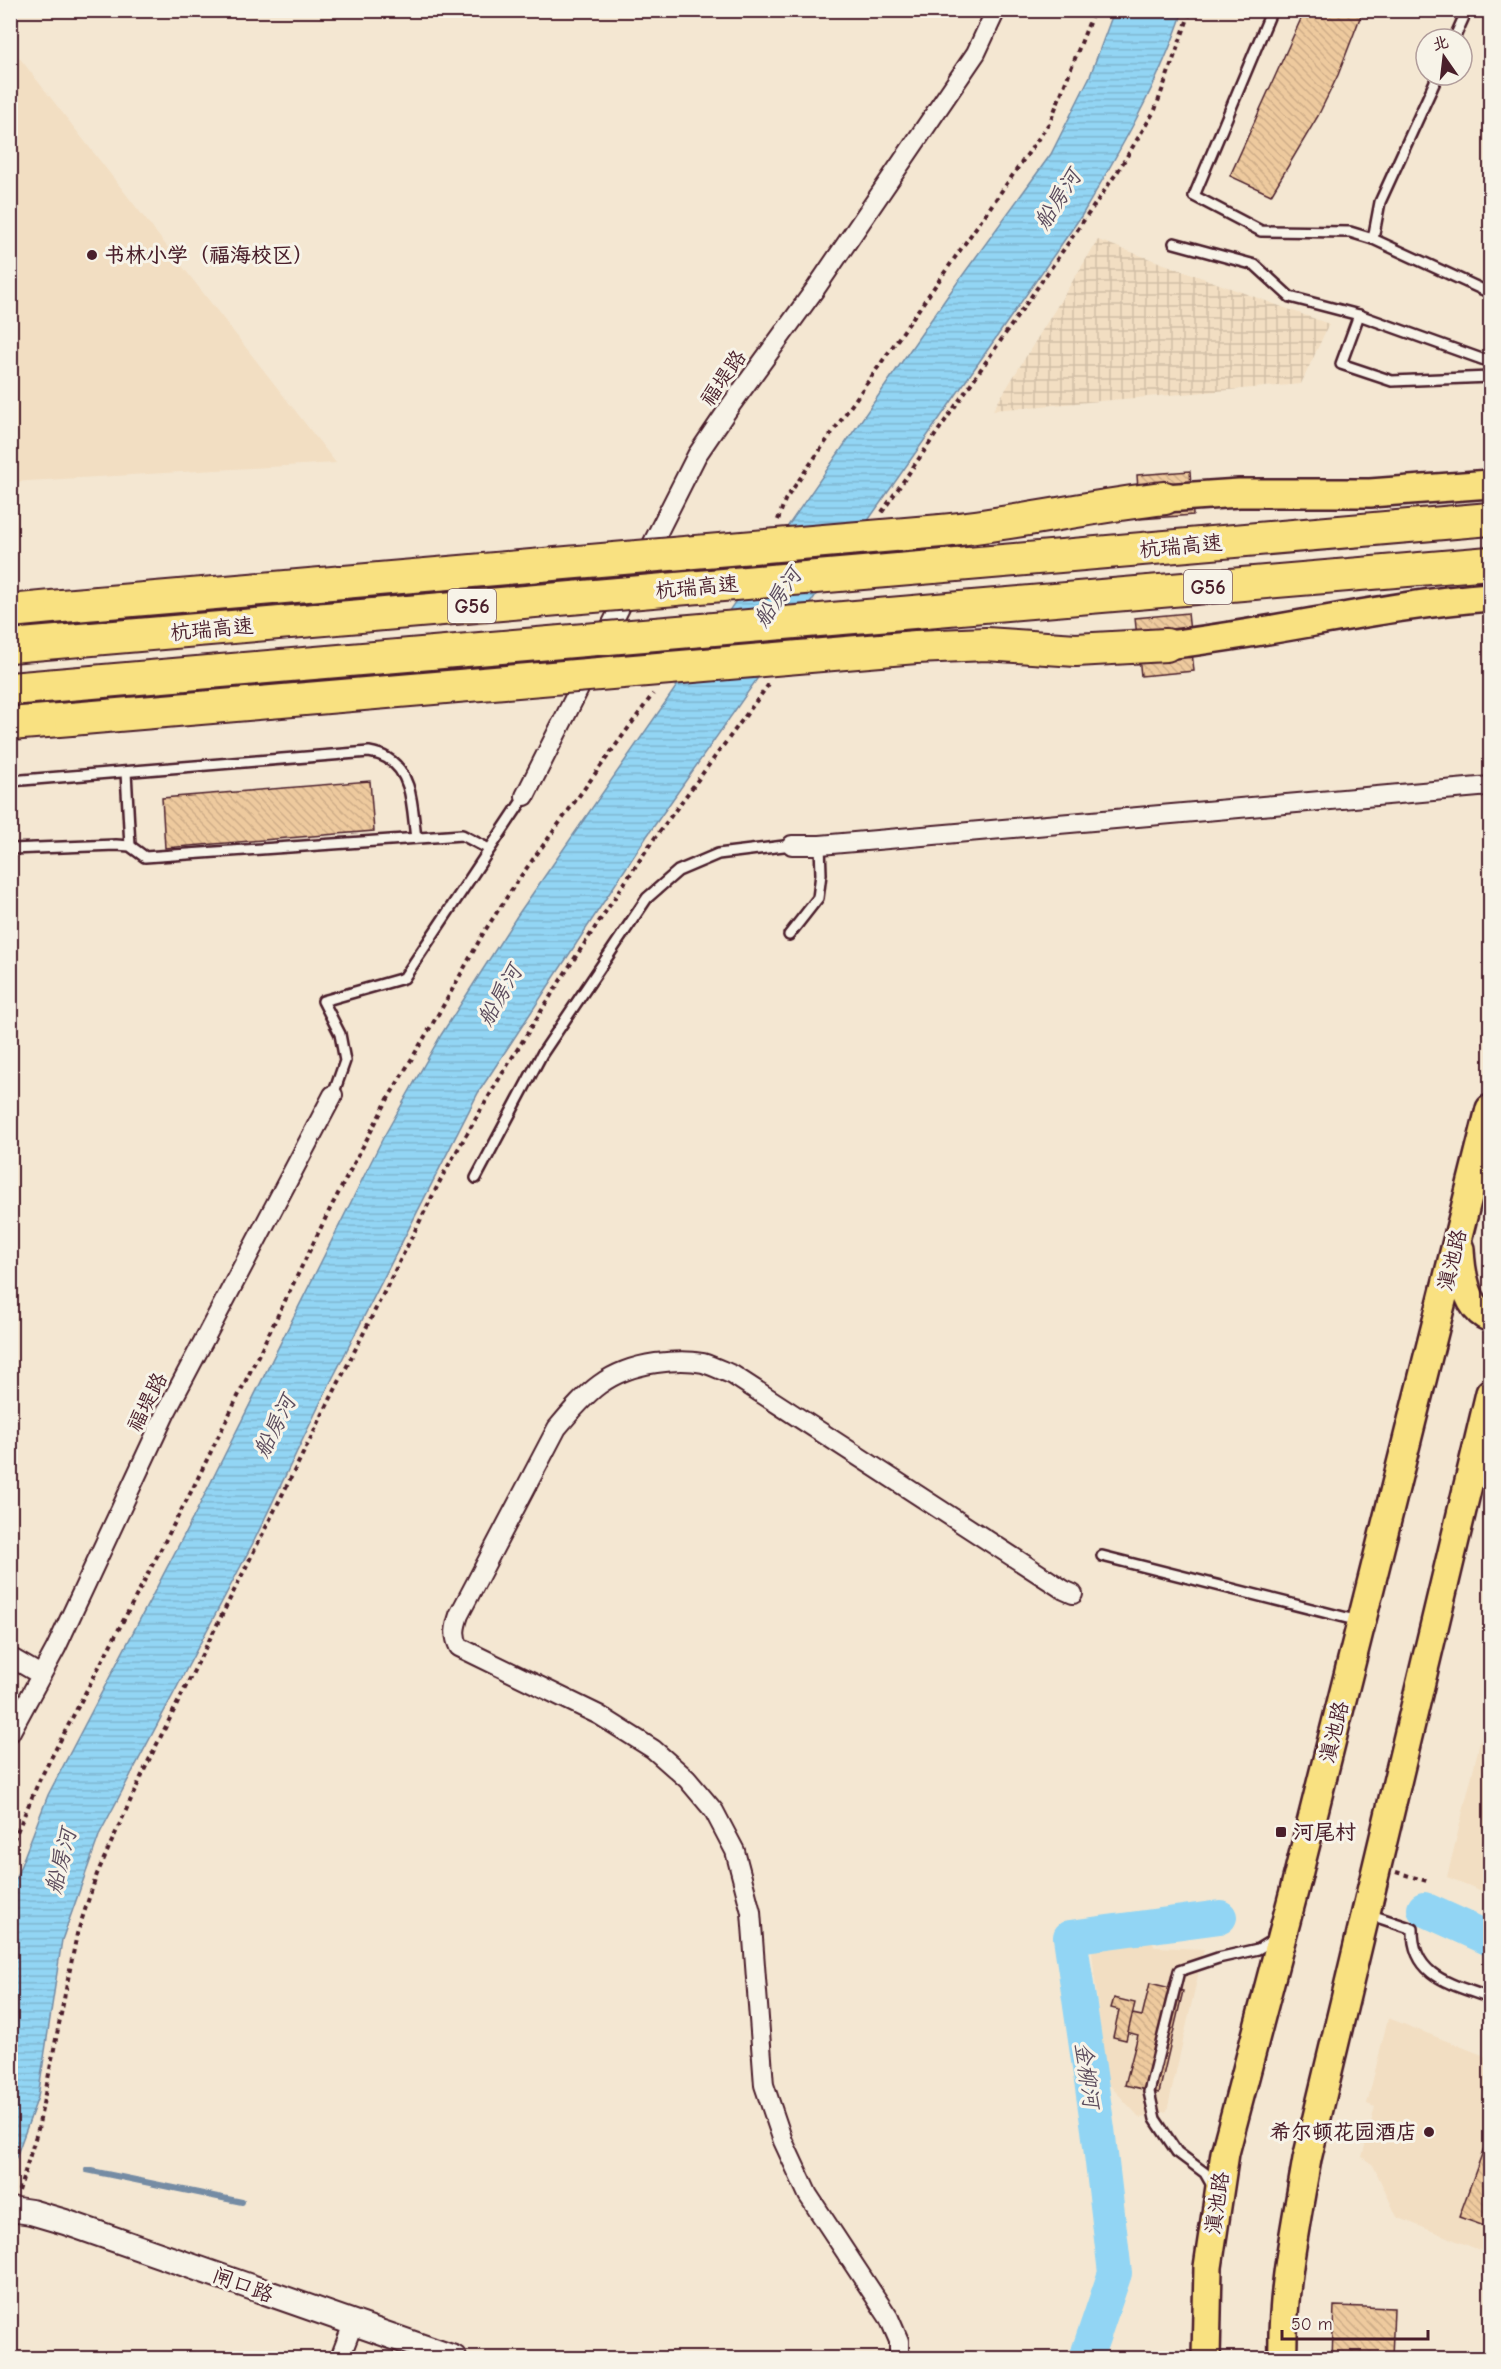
<svg xmlns="http://www.w3.org/2000/svg" width="1501" height="2369" viewBox="0 0 1501 2369" font-family="'Comic Neue','LXGW WenKai TC',sans-serif">
<style>
.built{fill:#f2dec2}
.industrial{fill:url(#industrial-grid)}
.water{fill:url(#water-rules);stroke:#758ca4;stroke-width:1.5}
.lines{fill:none;stroke-linecap:round;stroke-linejoin:round}
.stream{stroke:#758ca4;stroke-width:6}
.river{stroke:#92d5f4;stroke-width:34}
.building{fill:url(#building-back-hatch);stroke:#4a1f2b;stroke-width:1.5}
.lane-casing{stroke:#4a1f2b;stroke-width:14}
.street-casing{stroke:#4a1f2b;stroke-width:22}
.secondary-casing{stroke:#4a1f2b;stroke-width:28}
.primary-casing{stroke:#4a1f2b;stroke-width:32}
.highway-casing{stroke:#4a1f2b;stroke-width:36}
.path{stroke:#4a1f2b;stroke-width:4;stroke-dasharray:4.5 4.5;stroke-linecap:butt}
.lane{stroke:#f7f3e8;stroke-width:9}
.street{stroke:#f7f3e8;stroke-width:18}
.secondary{stroke:#f7f3e8;stroke-width:24}
.primary{stroke:#f9e181;stroke-width:27}
.highway{stroke:#f9e181;stroke-width:32}
.highway-bridge-casing{stroke:#4a1f2b;stroke-width:36;stroke-linecap:butt}
.highway-bridge{stroke:#f9e181;stroke-width:32}
.poi-dot{fill:#4a1f2b;stroke:#f7f3e8;stroke-width:2}
.labels{text-anchor:middle;stroke-width:6;stroke-linejoin:round;paint-order:stroke}
.shield{fill:#f7f3e8;stroke:#7e5f64;stroke-width:1.5}
.shield-label{font-size:20px;font-weight:bold;fill:#4a1f2b}
.poi-label{font-size:21px;font-weight:bold;fill:#4a1f2b;stroke:#f7f3e8;text-anchor:start}
.street-label{font-size:21px;fill:#4a1f2b;stroke:#f7f3e8}
.water-label{font-size:22px;font-style:italic;fill:#5c4c5d;stroke:#f7f3e8}
</style>
<defs>
<pattern id="industrial-grid" width="8" height="8" patternUnits="userSpaceOnUse" patternTransform="scale(1.5)"><rect width="8" height="8" fill="#f2dec2"/><path d="M0 4h8M4 0v8" fill="none" stroke="#d1bea7"/></pattern>
<pattern id="water-rules" width="6" height="5" patternUnits="userSpaceOnUse" patternTransform="scale(1.5)"><rect width="6" height="5" fill="#92d5f4"/><path d="M0 2.5h6" fill="none" stroke="#7fb6d1"/></pattern>
<pattern id="building-back-hatch" width="6" height="6" patternUnits="userSpaceOnUse" patternTransform="scale(1.5)"><rect width="6" height="6" fill="#eeca9e"/><path d="M-1 5l2 2M0 0l6 6M5-1l2 2" fill="none" stroke="#cead88"/></pattern>
</defs>
<rect width="100%" height="100%" fill="#f4e7d2"/>
<filter id="ink" filterUnits="userSpaceOnUse"><feTurbulence type="fractalNoise" baseFrequency=".0167" numOctaves="2"/><feDisplacementMap in="SourceGraphic" scale="12" xChannelSelector="R" yChannelSelector="G"/><feConvolveMatrix kernelMatrix="1 2 1 2 8 2 1 2 1" color-interpolation-filters="sRGB"/></filter>
<g filter="url(#ink)">
<!-- built -->
<g class="built">
<path d="M11,47L336,463L11,482Z"/>
<path d="M1490,1701V1894L1447,1877Z"/>
<path d="M1150,1932L1154,1947L1204,1949L1167,2111L1140,2118L1105,2080L1091,1941Z"/>
<path d="M1388,2018L1490,2058V2274L1481,2270L1487,2253L1397,2217L1373,2165L1362,2157L1375,2107L1367,2104Z"/>
</g>
<!-- industrial -->
<path class="industrial" d="M1098,240L1329,324L1301,384L993,410Z"/>
<!-- water -->
<path class="water" d="M1114,11H1183C1159,83 1121,149 1082,215L647,836L478,1093L325,1393L253,1543L100,1833L62,1940L38,2097L11,2171V1891L48,1795L195,1514L383,1138L441,1035L517,916L949,294L1051,154L1090,76Z"/>
<g class="lines">
<!-- stream -->
<path class="stream" d="M87,2170L242,2202"/>
<!-- river -->
<g class="river">
<path d="M1424,1909L1490,1939"/>
<path d="M1086,2358L1115,2273L1098,2129L1070,1937L1220,1917"/>
</g>
</g>
<!-- building -->
<g class="building">
<path d="M1305,10H1363L1338,75L1318,116L1271,195L1230,176Z"/>
<path d="M1190,471L1193,515L1140,519L1137,475Z"/>
<path d="M1188,613L1194,671L1141,676L1135,618Z"/>
<path d="M370,781L374,831L165,848L162,798Z"/>
<path d="M1150,1983L1183,1991L1159,2093L1125,2085L1138,2035L1119,2030L1123,2012L1142,2016Z"/>
<path d="M1114,1998L1135,2003L1126,2040L1113,2037L1119,2010L1111,2008Z"/>
<path d="M1490,2132V2228L1459,2217Z"/>
<path d="M1334,2306L1394,2308L1392,2358H1332Z"/>
</g>
<g class="lines">
<defs>
<g id="lane">
<path d="M1272,10L1194,196L1261,231L1350,232L1373,239L1490,293"/>
<path d="M1454,39L1467,10"/>
<path d="M1373,239L1380,202L1438,75"/>
<path d="M1174,243L1255,265L1290,297L1359,315L1490,362"/>
<path d="M1359,315L1341,364L1392,381L1490,377"/>
<path d="M126,772L130,846"/>
<path d="M10,781L369,752C375,753 382,755 387,758C414,774 412,811 416,838"/>
<path d="M10,849L116,845L130,846L145,857L462,835L489,849"/>
<path d="M789,935L818,898L821,874L820,845"/>
<path d="M333,1095L345,1061L340,1034L323,1001L404,978L525,796"/>
<path d="M476,1178L542,1054L647,898L678,871L718,854L792,845"/>
<path d="M1102,1556L1359,1621"/>
<path d="M1368,1914L1413,1929C1412,1978 1453,1984 1490,1998"/>
<path d="M1213,2187L1205,2173L1177,2152L1155,2119L1149,2092L1179,1971L1218,1958L1258,1949L1276,1938"/>
</g>
<g id="street">
<path d="M525,796L697,455L731,405L816,288L976,53L996,10"/>
<path d="M792,845H820L1490,786"/>
<path d="M10,1657L41,1675"/>
<path d="M10,1733L56,1648L166,1412L333,1095"/>
<path d="M340,2358L353,2324"/>
<path d="M899,2358V2341L889,2318L808,2195L783,2141L764,2085L751,1912L735,1851L714,1811L687,1779L653,1749L599,1715L459,1647C453,1635 455,1627 459,1615L557,1428C587,1392 607,1370 656,1363C671,1361 688,1360 703,1363C713,1366 723,1371 733,1375L1064,1590L1073,1594"/>
</g>
<path id="secondary" d="M10,2209L31,2212L65,2222L454,2358"/>
<g id="primary">
<path d="M1165,498L1239,493H1370L1490,484"/>
<path d="M1166,645C1275,633 1381,605 1490,597"/>
<path d="M1460,1249C1461,1271 1466,1309 1490,1318"/>
<path d="M1206,2358L1208,2267L1225,2153L1294,1891L1490,1109"/>
<path d="M1283,2358C1281,2292 1296,2224 1307,2159L1490,1393"/>
</g>
<g id="highway">
<path d="M941,531C1016,524 1090,506 1165,498"/>
<path d="M933,567L1490,519"/>
<path d="M10,611L62,606"/>
<path d="M925,611L1490,563"/>
<path d="M916,647L986,644L1076,650L1166,645"/>
<path d="M10,724L71,719"/>
</g>
</defs>
<!-- lane casing -->
<use href="#lane" class="lane-casing"/>
<!-- street casing -->
<use href="#street" class="street-casing"/>
<!-- secondary casing -->
<use href="#secondary" class="secondary-casing"/>
<!-- primary casing -->
<use href="#primary" class="primary-casing"/>
<!-- highway casing -->
<use href="#highway" class="highway-casing"/>
<!-- path -->
<g class="path">
<path d="M882,512L1118,171L1155,110L1191,10"/>
<path d="M778,520L785,500L1050,122L1094,10"/>
<path d="M10,1848L39,1781L194,1486L330,1209L389,1097L446,1001L484,932L518,880L653,694"/>
<path d="M1396,1872L1430,1882"/>
<path d="M19,2191L38,2129L77,1934L97,1874L147,1764L444,1173L502,1074L565,973L651,843L769,684"/>
</g>
<!-- lane -->
<use href="#lane" class="lane"/>
<!-- street -->
<use href="#street" class="street"/>
<!-- secondary -->
<use href="#secondary" class="secondary"/>
<!-- primary -->
<use href="#primary" class="primary"/>
<!-- highway -->
<use href="#highway" class="highway"/>
<defs>
<g id="highway-bridge">
<path d="M62,606L941,531"/>
<path d="M10,646L933,567"/>
<path d="M10,689L925,611"/>
<path d="M71,719L916,647"/>
</g>
</defs>
<!-- highway-bridge casing -->
<use href="#highway-bridge" class="highway-bridge-casing"/>
<!-- highway-bridge -->
<use href="#highway-bridge" class="highway-bridge"/>
</g>
</g>
<!-- markers -->
<g class="poi-dot">
<circle cx="92" cy="255" r="6"/>
<rect x="1275" y="1826" width="12" height="12" rx="3"/>
<circle cx="1429" cy="2132" r="6"/>
</g>
<g class="labels">
<!-- shield labels -->
<g class="shield">
<rect x="1184" y="570" width="48" height="34" rx="4.5"/>
<rect x="448" y="589" width="48" height="34" rx="4.5"/>
</g>
<g class="shield-label">
<text x="1208" y="594">G56</text>
<text x="472" y="613">G56</text>
</g>
<!-- poi labels -->
<g class="poi-label">
<text x="104" y="262">书林小学（福海校区）</text>
<text x="1293" y="1839">河尾村</text>
<text x="1417" y="2139" text-anchor="end">希尔顿花园酒店</text>
</g>
<!-- street labels -->
<g class="street-label">
<text transform="translate(723 378) rotate(-55)" y="7">福堤路</text>
<text transform="translate(1181 546) rotate(-5)" y="7">杭瑞高速</text>
<text transform="translate(697 587) rotate(-5)" y="7">杭瑞高速</text>
<text transform="translate(212 629) rotate(-5)" y="7">杭瑞高速</text>
<text transform="translate(1452 1260) rotate(-76)" y="7">滇池路</text>
<text transform="translate(147 1402) rotate(-63)" y="7">福堤路</text>
<text transform="translate(1334 1732) rotate(-76)" y="7">滇池路</text>
<text transform="translate(1217 2203) rotate(-82)" y="7">滇池路</text>
<text transform="translate(243 2285) rotate(20)" y="7">闸口路</text>
</g>
<!-- water labels -->
<g class="water-label">
<text transform="translate(1057 199) rotate(-57)" y="8">船房河</text>
<text transform="translate(777 597) rotate(-55)" y="8">船房河</text>
<text transform="translate(499 995) rotate(-60)" y="8">船房河</text>
<text transform="translate(274 1426) rotate(-63)" y="8">船房河</text>
<text transform="translate(60 1861) rotate(-76)" y="8">船房河</text>
<text transform="translate(1088 2075) rotate(82)" y="8">金柳河</text>
</g>
</g>
<!-- margin -->
<rect width="1501" height="2369" fill="none" stroke="#f7f3e8" stroke-width="36"/>
<rect x="18" y="18" width="1465" height="2333" fill="none" stroke="#4a1f2b" stroke-width="2" filter="url(#ink)"/>
<!-- north arrow -->
<g transform="translate(1444 57) rotate(346)"><circle r="28" fill="#f7f3e8" stroke="#b29e9c" stroke-width="1.5"/>
<path d="M0-4.5L10 22L0 15L-10 22Z" fill="#4a1f2b"/>
<text y="-9" font-size="16" font-weight="bold" text-anchor="middle" fill="#4a1f2b">北</text>
</g>
<!-- scale -->
<path d="M1282 2330v9h146v-9" fill="none" stroke="#4a1f2b" stroke-width="3"/>
<text x="1291" y="2330" font-size="18" fill="#4a1f2b" stroke="#f7f3e8" stroke-width="4.5" paint-order="stroke">50 m</text>
</svg>
